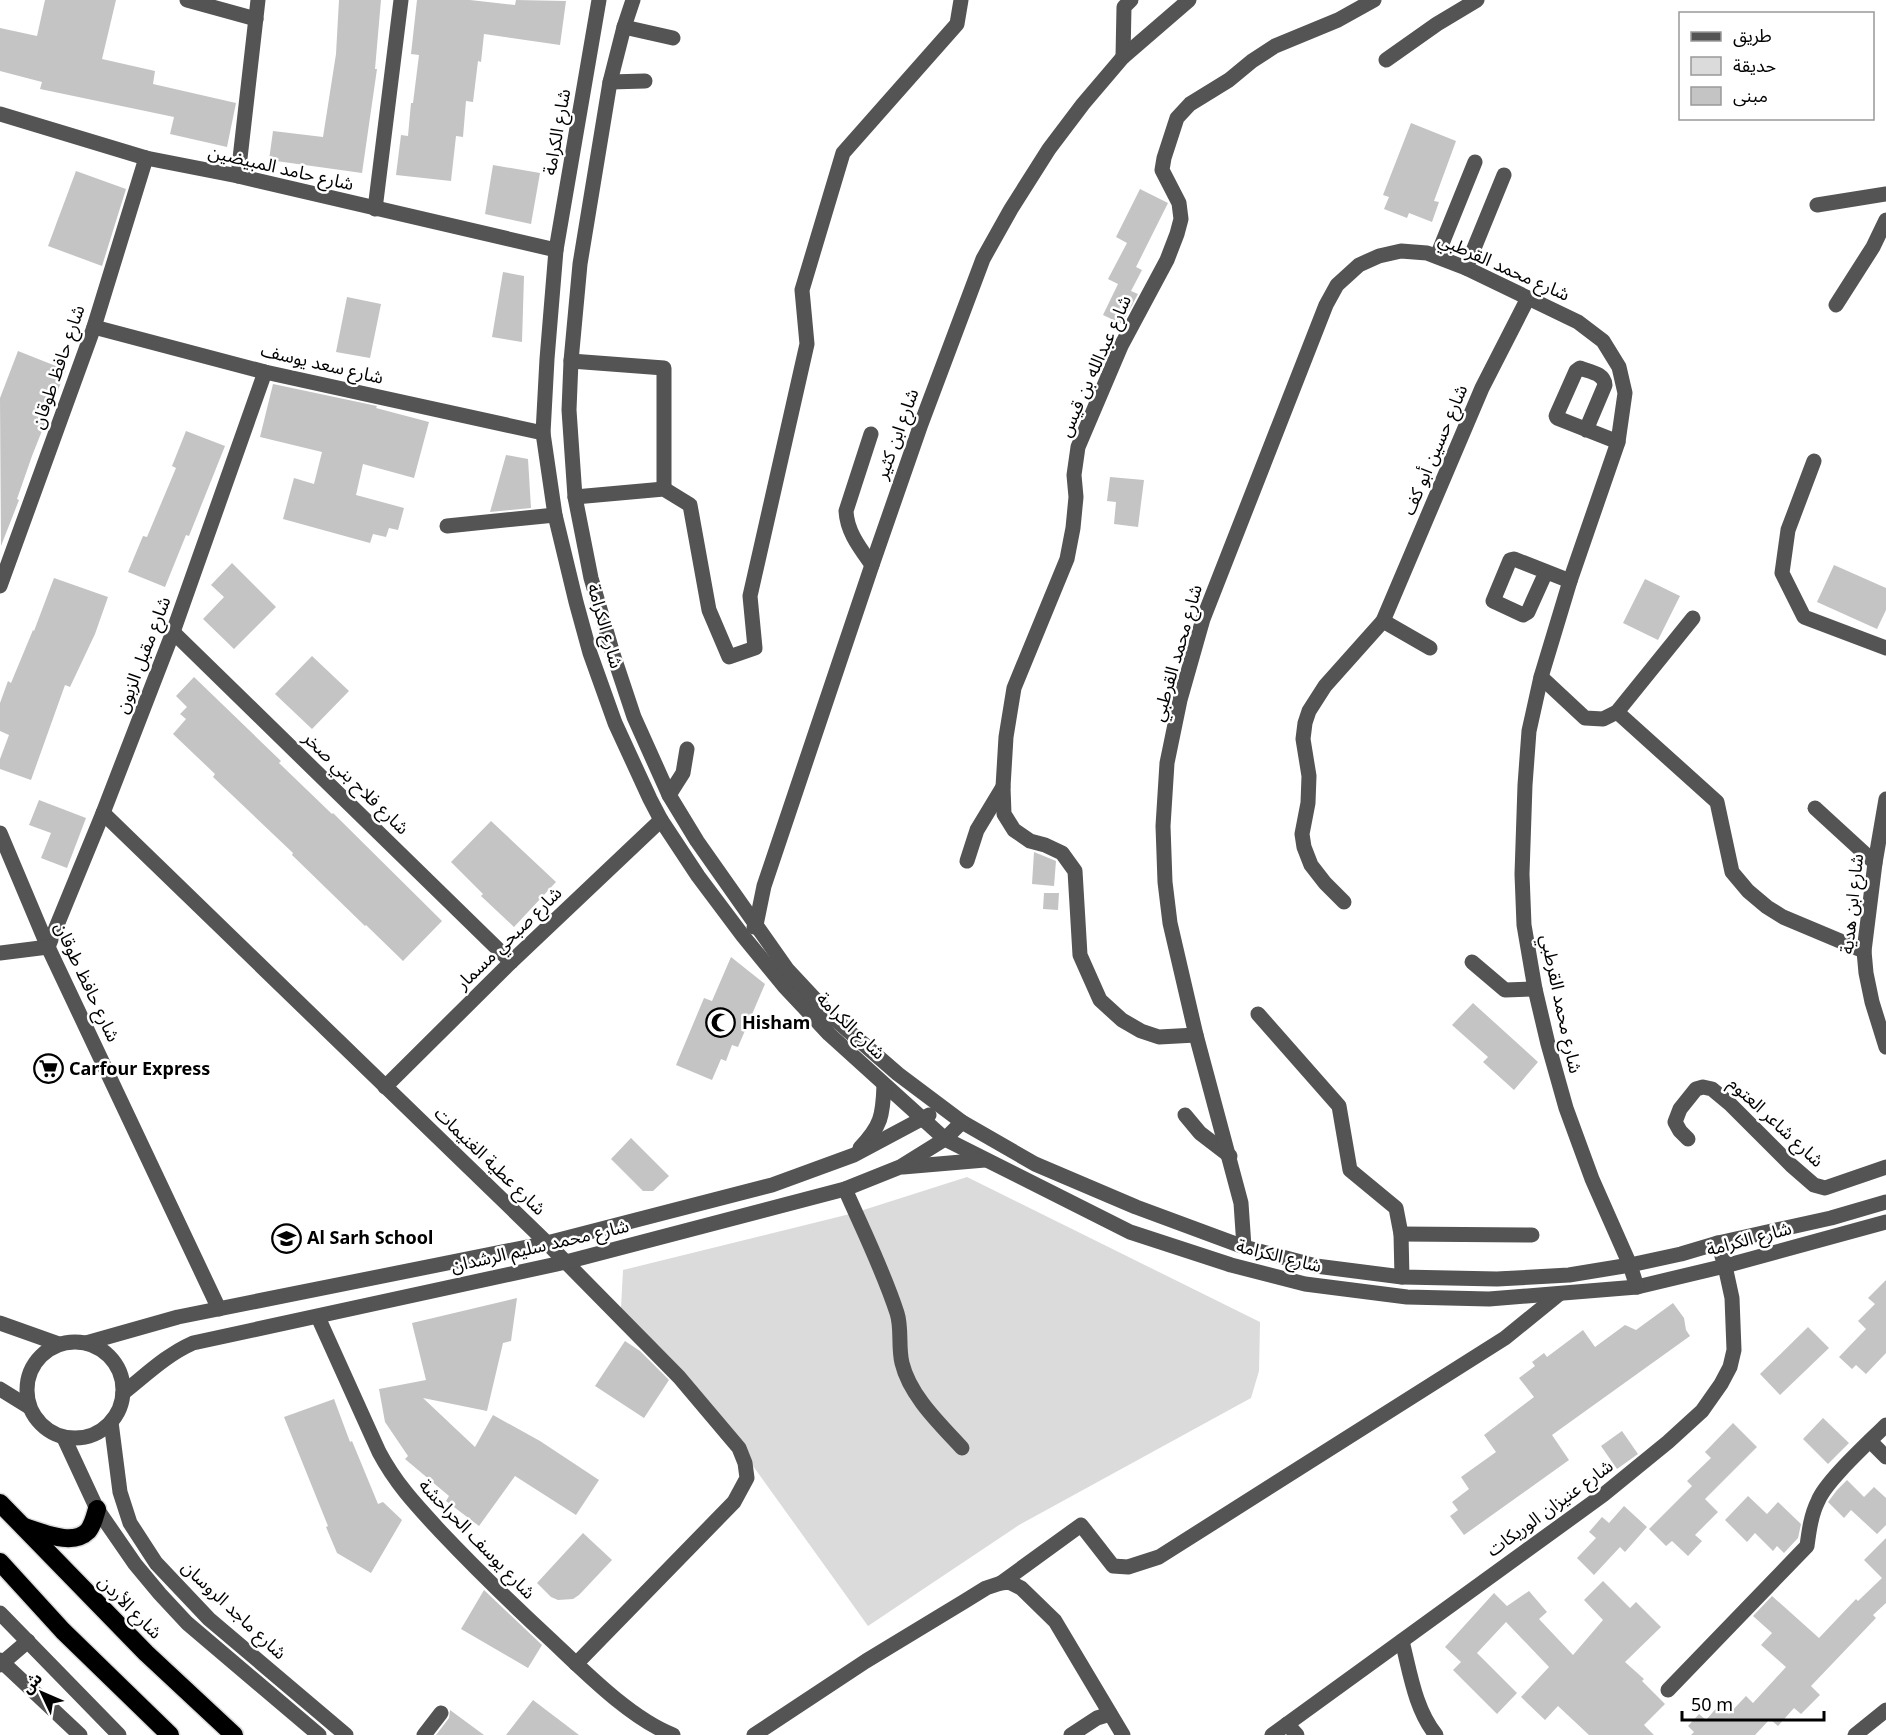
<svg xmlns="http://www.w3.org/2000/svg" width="1886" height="1735" viewBox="0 0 1886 1735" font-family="'Noto Sans','Noto Sans Arabic',sans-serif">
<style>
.green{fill:#dbdbdb}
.building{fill:#c4c4c4}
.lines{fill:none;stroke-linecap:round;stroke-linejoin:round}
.highway-casing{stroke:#dbdbdb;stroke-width:21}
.minor{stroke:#545454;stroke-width:15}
.highway{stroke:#000;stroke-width:18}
.labels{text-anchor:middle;stroke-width:5;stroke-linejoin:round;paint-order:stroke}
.street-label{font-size:18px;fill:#000;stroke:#fff}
.poi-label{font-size:18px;font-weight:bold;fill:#000;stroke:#fff;text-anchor:start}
</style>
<rect width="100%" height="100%" fill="#fff"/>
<!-- green -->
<path class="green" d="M967,1177L1260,1322L1259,1371L1251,1398L1019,1525L868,1626L725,1427L621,1308L623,1270L854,1213Z"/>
<!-- building -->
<g class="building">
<path d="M45,0H116L102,59L155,71L153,84L236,103L227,147L170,134L174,117L40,89L42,82L0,71V28L37,36Z"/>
<path d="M339,0H381L375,69H377L362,173L269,160L273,131L323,137L336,54Z"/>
<path d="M417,0H470L515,5L516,0L566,1L560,45L484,34L481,62L478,61L473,102L466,101L463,137L456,136L451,181L396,175L401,135L408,136L411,103H413L419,55L411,54Z"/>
<path d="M1411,123L1456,141L1434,201L1439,202L1432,222L1409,213L1407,218L1384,209L1389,197L1383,195Z"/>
<path d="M493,165L540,173L531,224L485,214Z"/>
<path d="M76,171L126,189L102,266L48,246Z"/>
<path d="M1140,189L1168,203L1136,267L1142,270L1131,291L1138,294L1122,324L1103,315L1118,284L1108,279L1127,243L1116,237Z"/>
<path d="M503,272L524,276L522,342L492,337Z"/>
<path d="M347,297L381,304L370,358L336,352Z"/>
<path d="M18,351L66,370L32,456L17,499L19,500L1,546L0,398Z"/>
<path d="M273,384L377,406L376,408L429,422L414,478L363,464L356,495L404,508L398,530L389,528L386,537L373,534L370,543L283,519L294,478L314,484L322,452L260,437Z"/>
<path d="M186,431L225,446L189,536L186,535L165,587L128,572L143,536L147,537L176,468L172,466Z"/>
<path d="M506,455L528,459L531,508L490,512Z"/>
<path d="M1110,477L1144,480L1138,527L1114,524L1116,502L1107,501Z"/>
<path d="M232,563L276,607L234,649L203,619L224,597L211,585Z"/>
<path d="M1834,565L1886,588V610L1877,629L1817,602Z"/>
<path d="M54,578L108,597L95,634L70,687L65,685L31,780L0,769V759L9,735L0,731V703L8,681L11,683L33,630L34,631Z"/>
<path d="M1645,579L1680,596L1658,640L1623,623Z"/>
<path d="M312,656L349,691L312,729L275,694Z"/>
<path d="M194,677L281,761L279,763L332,814L333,813L442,921L403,961L366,925L365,926L292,855L293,853L213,777L215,774L173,734L186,719L180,714L187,707L176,696Z"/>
<path d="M39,800L86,818L67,868L41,858L51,833L29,825Z"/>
<path d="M491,821L556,882L514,927L481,896L483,894L451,862Z"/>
<path d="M1034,852L1056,861L1054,886L1032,884Z"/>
<path d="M1044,893H1059L1058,910L1043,909Z"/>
<path d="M731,957L765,984L738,1047L732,1045L726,1061L721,1059L712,1080L676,1065L704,998L712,1001Z"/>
<path d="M1473,1003L1538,1062L1514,1090L1483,1062L1488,1057L1452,1025Z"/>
<path d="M631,1138L669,1176L653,1191H643L611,1159Z"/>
<path d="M1886,1280V1353L1866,1374L1856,1365L1852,1369L1839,1357L1866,1329L1858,1321L1875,1304L1868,1298Z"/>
<path d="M517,1298L511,1341L503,1343L487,1411L423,1398L475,1447L493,1415L540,1441L599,1480L576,1515L515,1476L479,1526L446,1501L449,1496L405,1459L408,1456L385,1422L379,1389L426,1380L412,1323Z"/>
<path d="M1673,1303L1684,1318L1686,1330L1690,1336L1552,1435L1569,1460L1464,1535L1450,1516L1458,1510L1452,1502L1469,1489L1461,1477L1496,1452L1484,1435L1534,1397L1519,1378L1535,1366L1532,1362L1544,1353L1547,1357L1583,1330L1595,1347L1625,1325L1636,1330Z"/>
<path d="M1808,1327L1829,1348L1780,1395L1760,1374Z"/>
<path d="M625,1341L640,1351L669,1380L644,1418L595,1386Z"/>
<path d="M334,1399L350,1442L352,1441L378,1504L383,1502L402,1520L371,1573L337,1553L326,1527L328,1526L284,1417Z"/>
<path d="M1823,1418L1849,1443L1828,1464L1803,1439Z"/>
<path d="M1733,1423L1757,1447L1705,1499L1718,1512L1695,1535L1702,1541L1688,1556L1672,1541L1666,1546L1649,1529L1692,1486L1687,1481L1711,1458L1705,1452Z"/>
<path d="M1622,1431L1638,1454L1617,1469L1601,1446Z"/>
<path d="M1847,1480L1864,1497L1874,1487L1886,1498V1525L1877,1534L1851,1510L1844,1518L1828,1502L1837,1490Z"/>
<path d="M1748,1496L1767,1514L1778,1502L1801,1524L1798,1538L1784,1553L1777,1546L1773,1551L1755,1533L1747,1542L1725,1520Z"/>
<path d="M1624,1506L1647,1527L1625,1552L1620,1547L1594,1575L1577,1558L1596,1538L1589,1532L1602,1517L1609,1523Z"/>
<path d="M583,1533L612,1560L579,1595L573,1599L558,1600L551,1597L537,1583Z"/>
<path d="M1886,1538V1603L1873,1615L1876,1618L1811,1686L1820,1695L1801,1714L1794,1708L1778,1726L1770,1719L1755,1735H1691L1694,1732L1688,1726L1699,1714L1706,1720L1719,1705L1729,1714L1746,1696L1753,1703L1786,1667L1761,1645L1772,1633L1753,1616L1772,1596L1819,1638L1856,1599L1858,1601L1882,1578L1864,1560Z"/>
<path d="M1603,1581L1630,1608L1636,1602L1661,1627L1625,1662L1644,1679L1642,1681L1665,1704L1644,1725L1654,1735H1589L1558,1706L1545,1720L1521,1697L1549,1667L1506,1622L1477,1653L1517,1693L1497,1714L1453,1670L1461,1662L1445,1647L1494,1593L1507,1606L1529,1591L1547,1612L1539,1619L1573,1655L1603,1620L1584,1600Z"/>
<path d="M484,1590L542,1645L528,1668L461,1629Z"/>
<path d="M533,1700L579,1735H506Z"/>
<path d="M450,1710L484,1735H436L449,1718Z"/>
</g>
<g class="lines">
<defs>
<g id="highway">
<path d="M0,1503L146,1653L234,1735"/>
<path d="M24,1527C42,1532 72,1547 88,1531C93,1525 95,1516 97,1509"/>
<path d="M0,1562L63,1631L170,1735"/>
</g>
</defs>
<!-- highway casing -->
<use href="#highway" class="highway-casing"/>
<!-- minor -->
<g class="minor">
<path d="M187,0L256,19"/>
<path d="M599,0L556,250L547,359L543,433L555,515L576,602L590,653L615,723L650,799L661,820L698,876L743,936L784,986L829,1034L945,1139L1130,1232L1231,1265L1305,1284L1407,1297L1489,1299L1637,1287L1725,1266L1886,1222"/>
<path d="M633,0L624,27L610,82L580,264L571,361L569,410L575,497L591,578L613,654L634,717L669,795L697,841L787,969L829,1014L898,1074L962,1122L1035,1164L1136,1207L1244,1247L1316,1266L1402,1277L1497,1279L1569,1275L1630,1265L1681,1254L1718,1243L1831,1218L1886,1202"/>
<path d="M624,27L673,38"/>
<path d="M1123,57L1124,7L1131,0"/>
<path d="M1386,60L1437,24L1477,0"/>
<path d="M610,82L645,81"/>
<path d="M0,114L146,158L238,176L556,250"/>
<path d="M238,176L258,0"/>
<path d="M1817,205L1886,194"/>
<path d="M375,209L401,0"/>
<path d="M1437,256L1475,162"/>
<path d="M1466,268L1504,175"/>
<path d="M1836,305L1873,247L1886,220"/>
<path d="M94,327L265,372L543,433"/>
<path d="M571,361L664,368V489"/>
<path d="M1586,430L1605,385C1604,373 1590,372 1580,368L1576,371L1556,416L1557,418L1618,442"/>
<path d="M871,434L846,511C847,532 860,548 872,565"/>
<path d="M1814,461L1788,530L1782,573L1804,617L1886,648"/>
<path d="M575,497L664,489L690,505L709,610L729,657L755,648L750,596L807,344L802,290L843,153L957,24L961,0"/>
<path d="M447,526L555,515"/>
<path d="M1546,572L1528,612L1523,615L1493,601L1510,560L1514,559L1570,581"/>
<path d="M0,586L94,327L146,158"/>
<path d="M1383,621L1430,648"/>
<path d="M173,632L511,962"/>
<path d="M1541,677L1585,718L1603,719L1617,712L1693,618"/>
<path d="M1617,712L1717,802L1732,872L1748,891L1767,907L1783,917L1864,951"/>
<path d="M669,795L683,773L687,749"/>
<path d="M1886,799L1875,863L1864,951L1866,973L1872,1002L1886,1047"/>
<path d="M1815,808L1875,863"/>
<path d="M103,813L547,1243L679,1377L739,1448L745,1463L747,1478L734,1502L576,1664"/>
<path d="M0,833L48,947L219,1309"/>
<path d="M967,861L977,830L1003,787"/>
<path d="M1344,902L1325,883L1311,865L1304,847L1302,834L1308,803L1309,776L1303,739L1305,723L1309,711L1325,686L1383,621L1482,388L1528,298"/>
<path d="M754,927L756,925L764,886L872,565L921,424L983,259L1011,209L1049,149L1083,104L1123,57L1189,0"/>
<path d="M48,947L103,813L173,632L265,372"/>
<path d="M0,953L48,947"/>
<path d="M1472,962L1505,990L1535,989"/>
<path d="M1258,1014L1339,1106L1350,1170L1396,1208L1401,1234L1402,1277"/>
<path d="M1196,1035L1159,1037L1141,1031L1122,1020L1100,1000L1080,955L1075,871L1062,853L1045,845L1030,841L1014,830L1004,814L1003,787L1006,737L1014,688L1067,559L1073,528L1076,497L1074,475L1078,447L1121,346L1167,260L1177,234L1181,219L1179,203L1162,170L1164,158L1177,118L1190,104L1229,80L1252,61L1275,46L1338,20L1374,0"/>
<path d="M385,1087L511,962L661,820"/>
<path d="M1185,1115L1200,1133L1230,1156"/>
<path d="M1688,1139L1680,1131L1675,1122L1680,1109L1696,1089L1703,1087L1712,1089L1730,1104L1791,1165L1814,1185L1825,1188L1886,1167"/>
<path d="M860,1148C881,1126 883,1116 884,1085"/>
<path d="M903,1167L985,1160"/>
<path d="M845,1189C863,1230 883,1270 897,1313C902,1328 898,1347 902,1363C910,1396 940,1424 962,1448"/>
<path d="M1401,1234L1532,1235"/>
<path d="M1244,1247L1241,1203L1196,1035L1170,923L1165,882L1163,826L1167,763L1180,700L1203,619L1326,305L1337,285L1359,265L1379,256L1401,251L1427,253L1466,268L1578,322L1603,341L1619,367L1625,393L1618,442L1570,581L1541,677L1529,731L1525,785L1522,874L1524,925L1535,989L1548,1044L1566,1108L1592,1179L1630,1265L1637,1287"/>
<path d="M318,1317L379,1452C396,1484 416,1505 440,1531C476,1569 513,1605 551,1640C585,1672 630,1718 673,1735"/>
<path d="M0,1323L59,1344"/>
<circle cx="75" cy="1390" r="48"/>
<path d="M86,1343L178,1317L547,1243L772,1185L854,1155L929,1115"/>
<path d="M0,1389L29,1407"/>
<path d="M123,1393C146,1375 166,1355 193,1343L566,1262L845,1189L900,1167L945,1139L962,1122"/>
<path d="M111,1422L120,1492L130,1523L156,1563L209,1619L346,1735"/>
<path d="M64,1438L97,1509L135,1564L160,1594L187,1623L319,1735"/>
<path d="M1870,1441L1886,1457"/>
<path d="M1001,1583L1081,1525L1113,1566L1128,1567L1159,1557L1505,1338L1558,1295"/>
<path d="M0,1613L119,1735"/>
<path d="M1402,1641C1410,1672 1415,1709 1436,1735"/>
<path d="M0,1660L80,1735"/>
<path d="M0,1665L28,1641"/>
<path d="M1668,1690L1807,1546C1809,1531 1811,1515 1818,1501C1826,1481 1869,1442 1886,1425"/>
<path d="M1287,1724L1297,1735"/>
<path d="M424,1735L441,1713"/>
<path d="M754,1735L866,1661L965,1601L986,1588L1001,1583L1009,1582L1021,1588L1055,1621L1123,1735"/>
<path d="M1071,1735L1097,1718L1110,1714"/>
<path d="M1272,1735L1603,1495L1668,1442L1702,1411L1721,1384L1730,1367L1734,1350L1732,1298L1725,1266L1718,1243"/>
<path d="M1855,1735L1886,1710"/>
</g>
<!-- highway -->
<use href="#highway" class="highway"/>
</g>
<!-- icons -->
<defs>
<symbol id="mosque-ring" viewBox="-11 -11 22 22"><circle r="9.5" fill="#fff" stroke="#000" stroke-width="1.5"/><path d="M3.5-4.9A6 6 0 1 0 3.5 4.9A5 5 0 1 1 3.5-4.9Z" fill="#000"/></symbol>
<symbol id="supermarket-ring" viewBox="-11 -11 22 22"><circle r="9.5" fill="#fff" stroke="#000" stroke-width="1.5"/><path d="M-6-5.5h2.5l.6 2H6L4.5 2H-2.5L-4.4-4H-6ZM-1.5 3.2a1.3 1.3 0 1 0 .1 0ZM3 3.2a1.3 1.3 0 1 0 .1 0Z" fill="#000"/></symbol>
<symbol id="school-ring" viewBox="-11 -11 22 22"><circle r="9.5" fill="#fff" stroke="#000" stroke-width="1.5"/><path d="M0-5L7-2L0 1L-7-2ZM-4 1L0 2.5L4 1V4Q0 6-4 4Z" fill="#000"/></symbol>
</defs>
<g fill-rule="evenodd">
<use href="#mosque-ring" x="704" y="1006" width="33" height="33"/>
<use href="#supermarket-ring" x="32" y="1052" width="33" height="33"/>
<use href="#school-ring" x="270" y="1222" width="33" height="33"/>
</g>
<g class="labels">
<!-- street labels -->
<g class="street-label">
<text transform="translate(557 132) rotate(-80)" y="6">شارع الكرامة</text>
<text transform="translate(281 168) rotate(13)" y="6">شارع حامد المبيضين</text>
<text transform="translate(1504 267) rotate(24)" y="6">شارع محمد القرطبي</text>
<text transform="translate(322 364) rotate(13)" y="6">شارع سعد يوسف</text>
<text transform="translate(1095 366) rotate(-66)" y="6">شارع عبدالله بن قيس</text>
<text transform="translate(58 367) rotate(-71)" y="6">شارع حافظ طوقان</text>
<text transform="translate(897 434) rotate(-70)" y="6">شارع ابن كثير</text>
<text transform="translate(1435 450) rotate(-67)" y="6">شارع حسين أبو كف</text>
<text transform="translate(605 626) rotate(74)" y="6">شارع الكرامة</text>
<text transform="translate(1177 653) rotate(-74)" y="6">شارع محمد القرطبي</text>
<text transform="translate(143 655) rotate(-69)" y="6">شارع مقبل الزبون</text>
<text transform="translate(356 783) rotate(44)" y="6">شارع فلاح بني صخر</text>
<text transform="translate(1852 904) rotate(-84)" y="6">شارع ابن هدية</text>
<text transform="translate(509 938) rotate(-44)" y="6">شارع صبحي مسمار</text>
<text transform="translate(87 982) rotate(65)" y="6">شارع حافظ طوقان</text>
<text transform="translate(1561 1004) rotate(78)" y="6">شارع محمد القرطبي</text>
<text transform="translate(851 1026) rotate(44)" y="6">شارع الكرامة</text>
<text transform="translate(1776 1122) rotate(43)" y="6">شارع شاعر العتوم</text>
<text transform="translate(490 1161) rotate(44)" y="6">شارع عطية الغنيمات</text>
<text transform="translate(1749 1239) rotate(-15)" y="6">شارع الكرامة</text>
<text transform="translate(540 1246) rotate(-13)" y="6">شارع محمد سليم الرشدان</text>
<text transform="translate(1279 1256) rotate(14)" y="6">شارع الكرامة</text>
<text transform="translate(1550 1508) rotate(-36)" y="6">شارع عنيزان الوريكات</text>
<text transform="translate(477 1539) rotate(46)" y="6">شارع يوسف الحراحشة</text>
<text transform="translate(130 1607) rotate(45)" y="6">شارع الأردن</text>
<text transform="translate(234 1610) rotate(43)" y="6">شارع ماجد الروسان</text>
</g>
<!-- poi labels -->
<g class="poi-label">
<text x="742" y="1029">Hisham</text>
<text x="69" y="1075">Carfour Express</text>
<text x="307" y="1244">Al Sarh School</text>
</g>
</g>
<!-- legend -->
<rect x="1679" y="12" width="195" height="108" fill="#ffffff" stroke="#999999" stroke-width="1.5"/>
<rect x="1691" y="32" width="30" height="9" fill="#545454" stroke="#999999" stroke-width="1.5"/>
<text x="1733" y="42" font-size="18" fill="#000000">طريق</text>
<rect x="1691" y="57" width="30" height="18" fill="#dbdbdb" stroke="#999999" stroke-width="1.5"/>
<text x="1733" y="72" font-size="18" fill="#000000">حديقة</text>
<rect x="1691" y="87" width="30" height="18" fill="#c4c4c4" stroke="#999999" stroke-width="1.5"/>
<text x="1733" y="102" font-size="18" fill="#000000">مبنى</text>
<!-- north arrow -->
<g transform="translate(42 1693) rotate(314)" stroke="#ffffff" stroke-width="4.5" paint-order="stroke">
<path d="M0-4.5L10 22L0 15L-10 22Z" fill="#000000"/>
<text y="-9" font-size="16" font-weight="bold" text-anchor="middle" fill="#000000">ش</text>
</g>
<!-- scale -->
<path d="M1682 1711v9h142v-9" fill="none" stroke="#000000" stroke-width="3"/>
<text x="1691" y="1711" font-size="18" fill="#000000" stroke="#ffffff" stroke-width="4.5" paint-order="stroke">50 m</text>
</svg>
